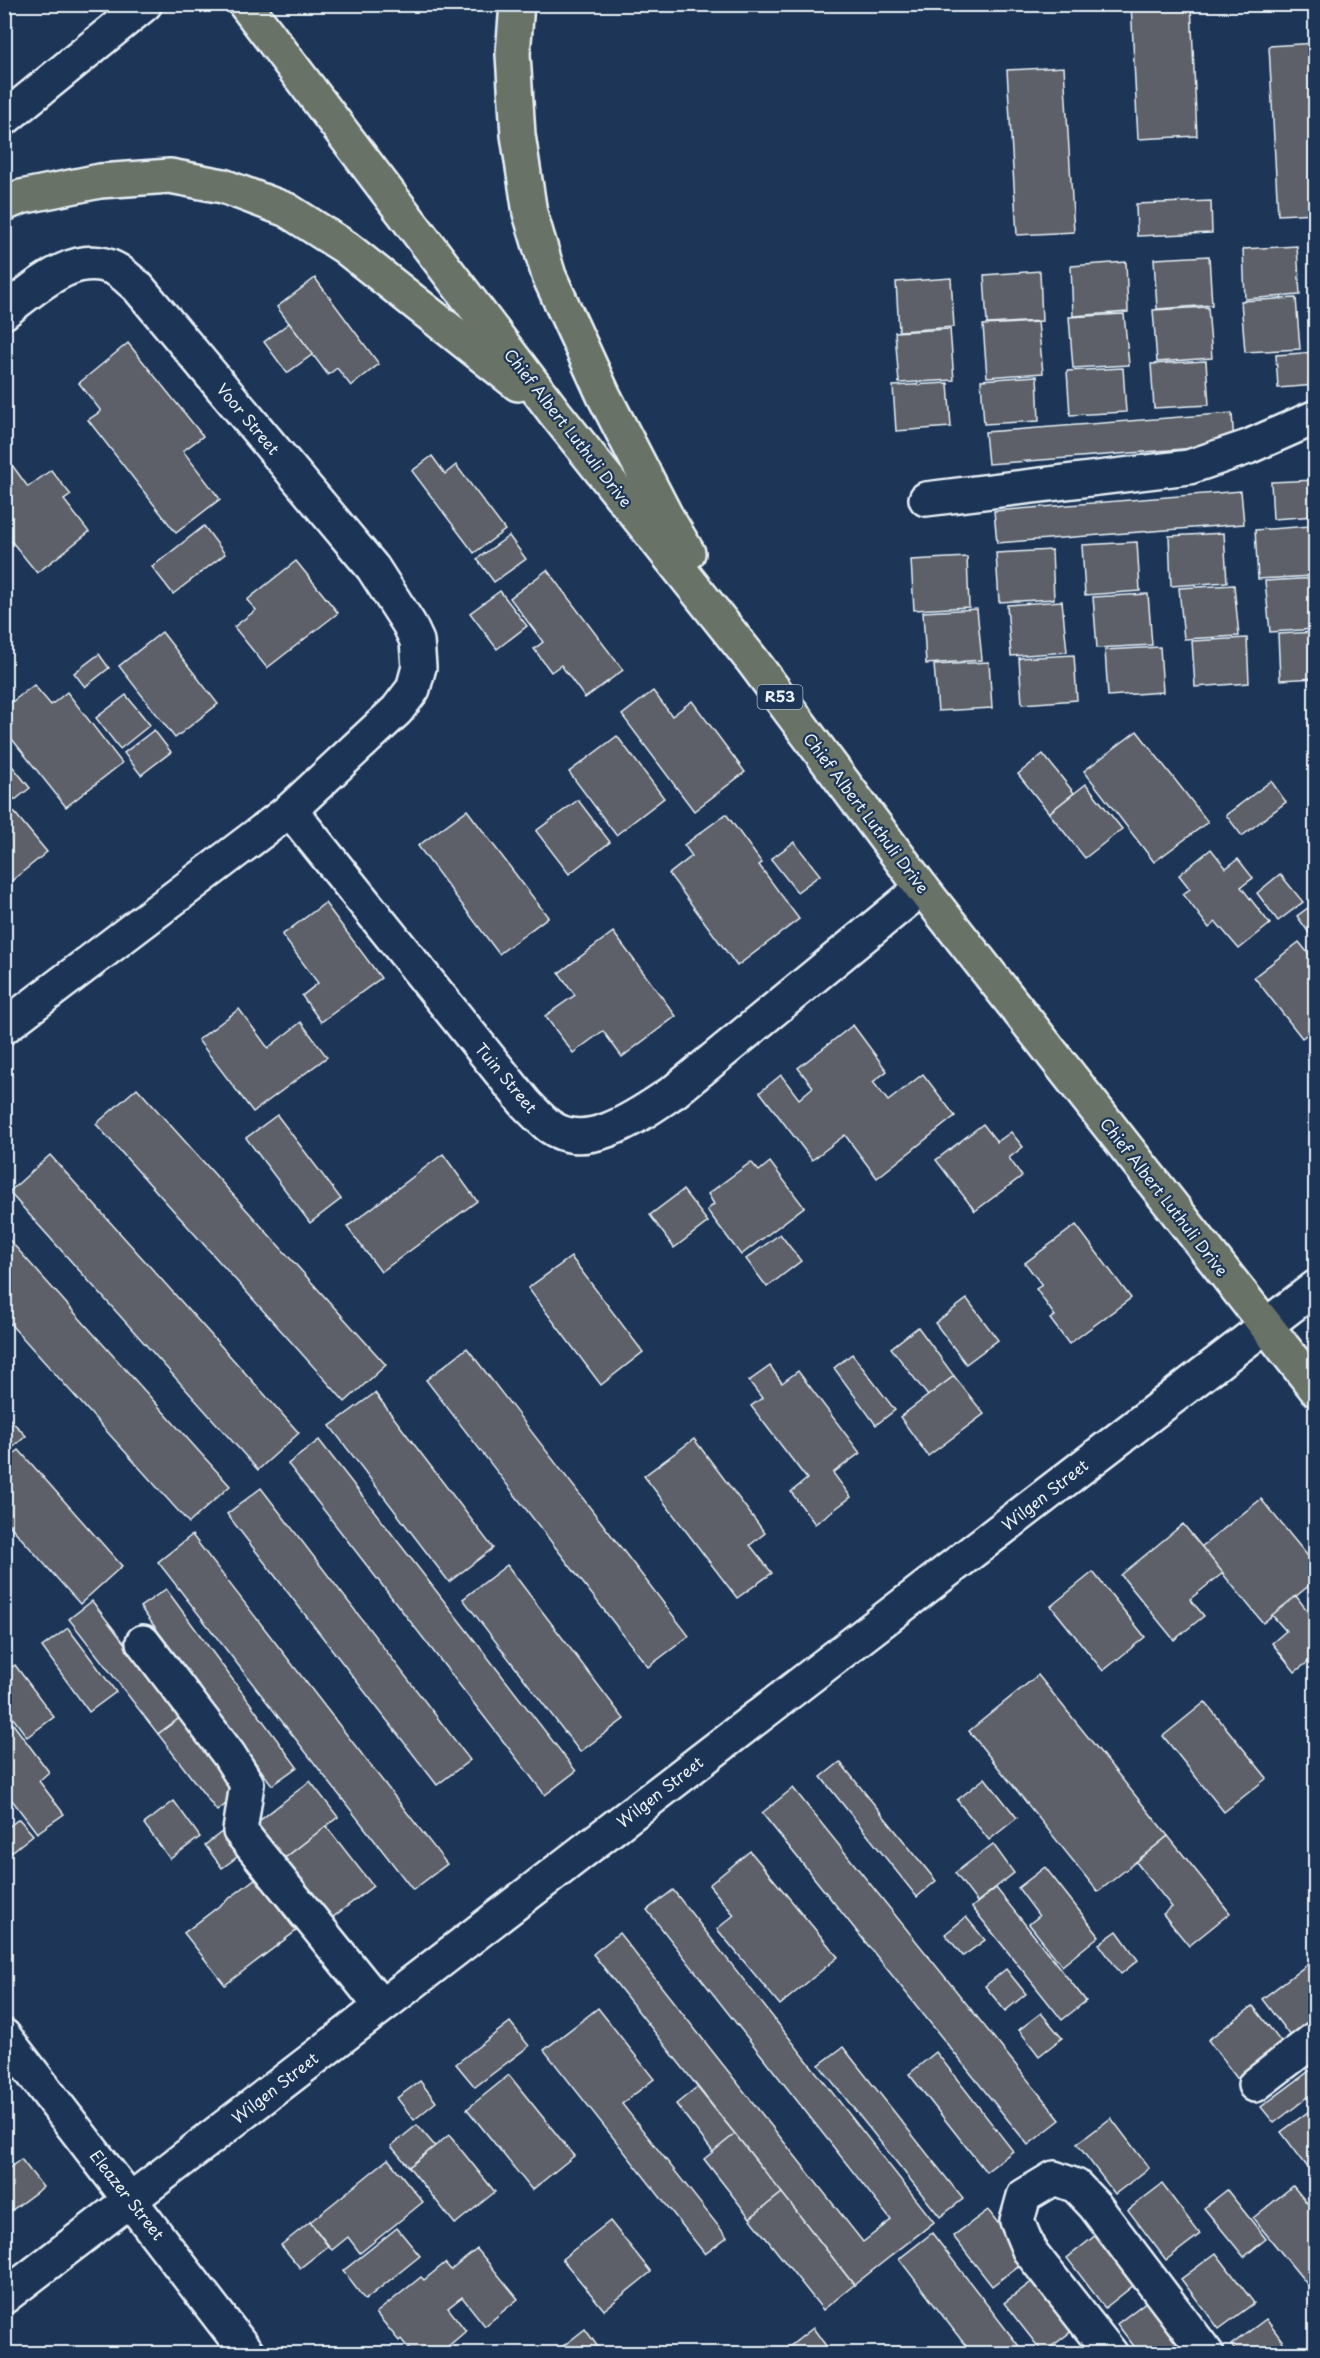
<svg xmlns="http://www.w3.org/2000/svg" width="1320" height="2358" viewBox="0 0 1320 2358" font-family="'Playpen Sans',sans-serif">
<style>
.building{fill:#5d6168;stroke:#e8f1f8;stroke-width:1.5}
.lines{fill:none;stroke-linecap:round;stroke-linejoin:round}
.minor-casing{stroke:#e8f1f8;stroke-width:38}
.major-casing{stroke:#e8f1f8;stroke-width:38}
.minor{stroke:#1d3557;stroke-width:33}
.major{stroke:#697266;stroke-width:33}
.labels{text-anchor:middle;stroke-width:4.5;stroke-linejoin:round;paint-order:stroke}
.shield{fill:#1d3557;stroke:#abb9c8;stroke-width:1.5}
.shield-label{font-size:15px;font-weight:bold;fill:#e8f1f8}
.street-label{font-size:16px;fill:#e8f1f8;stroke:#1d3557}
</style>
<rect width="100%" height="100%" fill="#1d3557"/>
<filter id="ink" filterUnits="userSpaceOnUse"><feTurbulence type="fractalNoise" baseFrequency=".0167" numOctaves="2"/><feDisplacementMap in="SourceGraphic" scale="12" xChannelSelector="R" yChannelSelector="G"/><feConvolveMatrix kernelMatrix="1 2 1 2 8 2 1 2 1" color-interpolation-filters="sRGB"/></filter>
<g filter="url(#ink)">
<!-- building -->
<g class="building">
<path d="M1131,4H1191L1197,136L1138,139Z"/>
<path d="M1316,43V213L1278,215L1269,46Z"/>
<path d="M1064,67L1074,232L1017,235L1007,70Z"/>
<path d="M1211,201L1212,233L1137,236L1136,204Z"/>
<path d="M1297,246L1300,295L1245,299L1243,249Z"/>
<path d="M1209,256L1212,305L1157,309L1154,259Z"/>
<path d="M1126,262L1128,312L1073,316L1071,266Z"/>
<path d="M1040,271L1042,321L987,324L984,275Z"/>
<path d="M315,278L379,364L351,386L337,368L328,375L277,307Z"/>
<path d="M951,278L954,327L899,331L896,282Z"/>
<path d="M1296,298L1300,349L1245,352L1241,301Z"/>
<path d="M1208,307L1212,358L1157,362L1153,310Z"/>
<path d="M1124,314L1129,365L1073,368L1069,317Z"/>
<path d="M1038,322L1043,373L987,377L983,325Z"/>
<path d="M289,323L313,354L287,373L264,342Z"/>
<path d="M950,329L954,380L899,383L895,332Z"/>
<path d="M128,343L203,436L183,451L220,499L176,533L88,420L101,411L79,383Z"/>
<path d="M1316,352V385L1278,388L1276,355Z"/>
<path d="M1206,361L1209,405L1154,408L1151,364Z"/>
<path d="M1123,368L1126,412L1070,415L1067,371Z"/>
<path d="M1037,376L1039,421L984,424L981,380Z"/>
<path d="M948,383L951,427L896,431L893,386Z"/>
<path d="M1232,413L1234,445L988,464L985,432Z"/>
<path d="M432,456L445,474L456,465L505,530L474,553L412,471Z"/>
<path d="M9,461L28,487L51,470L71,495L64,500L89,532L37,573L4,532V465Z"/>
<path d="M1316,480V516L1273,519L1271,482Z"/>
<path d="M1241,491L1244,524L997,543L994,511Z"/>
<path d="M204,526L225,554L173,594L152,567Z"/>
<path d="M1310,526L1312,576L1258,579L1255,530Z"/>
<path d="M1224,533L1227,582L1171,586L1169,536Z"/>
<path d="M509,536L526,559L494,582L477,559Z"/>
<path d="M1137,542L1140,591L1085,595L1082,545Z"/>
<path d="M1052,550L1054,599L999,602L996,553Z"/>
<path d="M967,557L969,607L914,610L911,560Z"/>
<path d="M296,561L338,613L267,668L234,627L256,610L247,600Z"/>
<path d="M547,570L623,670L585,698L561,665L551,672L534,649L543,642L510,598Z"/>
<path d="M1316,578V629L1270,632L1265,581Z"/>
<path d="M1234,585L1239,636L1184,639L1179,588Z"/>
<path d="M500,591L527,626L497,649L470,613Z"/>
<path d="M1148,594L1152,645L1097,648L1093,597Z"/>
<path d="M1062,601L1067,652L1011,656L1007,605Z"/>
<path d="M977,609L982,660L926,664L923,612Z"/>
<path d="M162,632L218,704L175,738L119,666Z"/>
<path d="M1316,632V678L1280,680L1278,634Z"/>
<path d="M1247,638L1249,683L1195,687L1192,641Z"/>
<path d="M1160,647L1163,692L1108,696L1105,650Z"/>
<path d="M99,654L109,668L85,687L74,673Z"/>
<path d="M1074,655L1077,700L1022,704L1019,658Z"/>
<path d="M989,662L992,708L938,711L934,665Z"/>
<path d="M34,685L51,705L67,692L122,763L66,807L4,729V708Z"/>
<path d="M653,691L672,716L692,701L745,772L694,811L622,715Z"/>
<path d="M126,695L150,725L120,749L96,718Z"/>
<path d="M154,730L171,752L141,775L124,753Z"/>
<path d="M1137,731L1208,822L1154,862L1084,771Z"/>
<path d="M617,736L664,798L616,835L569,772Z"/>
<path d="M1043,754L1074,793L1049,813L1018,774Z"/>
<path d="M4,756L30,788L15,800L4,787Z"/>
<path d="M1271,781L1286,802L1242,836L1226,815Z"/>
<path d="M1086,784L1122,829L1085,858L1049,813Z"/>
<path d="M4,800L47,852L9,883L4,878Z"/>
<path d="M578,800L610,842L569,874L536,831Z"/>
<path d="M467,810L548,917L499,954L418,846Z"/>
<path d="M726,814L762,863L759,865L799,919L737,966L669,874L692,856L684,845Z"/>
<path d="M794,842L820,875L797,892L771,859Z"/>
<path d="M1211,849L1226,868L1238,859L1253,878L1241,887L1270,924L1239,949L1216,922L1209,928L1183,894L1190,889L1179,875Z"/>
<path d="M1280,874L1303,902L1278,921L1257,893Z"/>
<path d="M1316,902V928L1309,933L1297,916Z"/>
<path d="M325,903L381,978L321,1022L302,996L318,983L282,935Z"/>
<path d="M613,932L676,1016L622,1057L603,1031L573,1053L545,1016L575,995L559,973Z"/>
<path d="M1299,942L1316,963V1028L1302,1038L1254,977Z"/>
<path d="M239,1009L268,1048L301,1022L327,1057L253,1112L198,1040Z"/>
<path d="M853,1025L887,1071L873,1082L888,1101L923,1074L955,1116L877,1178L845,1135L812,1160L760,1092L781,1075L799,1099L813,1087L798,1068Z"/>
<path d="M137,1088L386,1365L345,1402L96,1124Z"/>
<path d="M277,1115L341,1199L310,1223L246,1138Z"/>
<path d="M983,1124L997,1142L1011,1132L1023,1147L1009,1158L1022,1176L975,1211L936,1160Z"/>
<path d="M443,1154L477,1201L381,1272L347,1227Z"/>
<path d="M50,1155L299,1433L258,1470L9,1192Z"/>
<path d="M751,1162L759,1171L770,1162L804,1207L741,1255L707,1210L714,1204L708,1194Z"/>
<path d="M683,1190L708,1222L674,1248L650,1215Z"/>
<path d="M1076,1225L1131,1298L1069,1344L1050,1319L1055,1316L1036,1289L1042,1285L1025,1263Z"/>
<path d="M4,1234L230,1486L189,1523L4,1317Z"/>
<path d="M780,1234L801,1261L767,1287L746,1259Z"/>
<path d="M571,1257L643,1352L601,1385L528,1288Z"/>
<path d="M967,1299L998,1340L966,1364L935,1323Z"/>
<path d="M918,1327L954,1376L928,1396L891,1348Z"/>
<path d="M467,1348L689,1636L648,1667L426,1380Z"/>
<path d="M852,1354L895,1410L876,1425L834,1368Z"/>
<path d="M770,1366L782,1383L798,1371L860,1453L833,1473L851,1497L815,1524L791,1492L807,1479L751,1406L762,1398L749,1381Z"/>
<path d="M954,1376L984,1414L928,1456L900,1417Z"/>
<path d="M375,1393L493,1548L449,1582L330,1426Z"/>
<path d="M4,1413L26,1436L4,1455Z"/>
<path d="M694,1439L765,1533L750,1545L772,1573L737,1598L644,1476Z"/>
<path d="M319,1440L576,1771L545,1795L288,1464Z"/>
<path d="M19,1450L122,1566L80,1604L4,1519V1462Z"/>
<path d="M261,1488L470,1760L437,1785L227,1514Z"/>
<path d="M1261,1499L1316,1566V1580L1263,1623L1201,1547Z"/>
<path d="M1183,1524L1223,1573L1190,1599L1204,1616L1174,1640L1121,1575Z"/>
<path d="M192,1535L447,1864L413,1890L158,1562Z"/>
<path d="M507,1565L624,1719L580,1752L463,1599Z"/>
<path d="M1093,1572L1145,1637L1103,1671L1051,1606Z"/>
<path d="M166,1589L297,1767L272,1785L140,1607Z"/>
<path d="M1296,1596L1309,1613L1316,1608V1656L1295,1672L1272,1643L1286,1631L1272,1615Z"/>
<path d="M92,1601L181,1717L158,1734L69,1619Z"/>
<path d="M68,1628L116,1692L89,1712L42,1647Z"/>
<path d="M15,1665L54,1717L27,1737L4,1706V1673Z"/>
<path d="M1038,1675L1168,1836L1098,1892L969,1731Z"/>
<path d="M1205,1702L1267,1778L1224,1812L1163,1736Z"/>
<path d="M4,1712L49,1772L39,1781L64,1814L37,1833L12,1800L4,1805Z"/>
<path d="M181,1717L240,1793L217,1811L158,1734Z"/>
<path d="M840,1762L936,1881L917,1897L821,1777Z"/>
<path d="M985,1778L1017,1818L989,1840L957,1800Z"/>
<path d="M310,1781L338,1817L281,1861L254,1825Z"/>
<path d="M793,1788L1060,2120L1028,2145L762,1813Z"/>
<path d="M174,1801L200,1837L170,1859L144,1824Z"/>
<path d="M19,1819L33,1835L4,1858V1830Z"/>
<path d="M326,1826L373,1886L328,1921L281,1861Z"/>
<path d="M223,1831L240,1855L222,1868L205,1845Z"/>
<path d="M1168,1836L1230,1913L1189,1946L1163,1914L1172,1907L1136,1862Z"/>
<path d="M993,1844L1014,1873L977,1902L955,1873Z"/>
<path d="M750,1851L838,1957L780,2005L717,1929L734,1915L709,1885Z"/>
<path d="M1045,1867L1099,1936L1062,1966L1029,1924L1039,1916L1018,1888Z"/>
<path d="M256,1878L296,1931L225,1985L184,1933Z"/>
<path d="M996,1888L1086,2001L1062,2020L972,1907Z"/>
<path d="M673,1890L934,2222L854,2285L593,1954L619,1933L863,2242L891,2220L647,1910Z"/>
<path d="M966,1917L985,1940L963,1956L945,1934Z"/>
<path d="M1117,1931L1138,1960L1121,1974L1099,1944Z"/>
<path d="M1316,1958V2022L1293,2040L1262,1999Z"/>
<path d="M1006,1969L1026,1994L1005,2011L985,1986Z"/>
<path d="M1253,2006L1284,2046L1239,2081L1208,2040Z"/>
<path d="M598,2008L654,2079L622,2104L727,2237L705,2254L544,2050Z"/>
<path d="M1041,2013L1062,2038L1039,2056L1019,2030Z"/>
<path d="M510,2022L529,2046L475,2087L456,2064Z"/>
<path d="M843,2047L963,2199L940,2217L819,2065Z"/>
<path d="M936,2052L1013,2151L986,2172L909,2074Z"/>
<path d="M1316,2066V2091L1274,2123L1261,2107Z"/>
<path d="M509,2075L574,2156L532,2190L467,2109Z"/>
<path d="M420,2081L436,2102L414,2120L397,2098Z"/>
<path d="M697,2087L735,2134L713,2152L676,2104Z"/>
<path d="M1316,2106V2170L1312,2173L1281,2132Z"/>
<path d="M1111,2118L1149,2168L1115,2194L1077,2144Z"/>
<path d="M417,2125L435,2146L409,2167L391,2146Z"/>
<path d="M735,2134L782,2193L750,2218L704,2159Z"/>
<path d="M449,2135L495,2192L455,2224L409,2167Z"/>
<path d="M21,2159L43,2187L4,2216V2172Z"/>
<path d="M388,2159L423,2202L360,2253L348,2237L332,2250L310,2222Z"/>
<path d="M1162,2184L1200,2234L1166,2260L1128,2210Z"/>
<path d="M1293,2186L1316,2214V2295L1253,2218Z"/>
<path d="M1227,2190L1266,2239L1244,2257L1204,2208Z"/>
<path d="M782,2193L854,2285L823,2310L750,2218Z"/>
<path d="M988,2210L1026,2260L992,2286L953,2236Z"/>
<path d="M610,2221L651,2272L604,2310L562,2259Z"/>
<path d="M310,2222L328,2246L300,2268L281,2245Z"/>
<path d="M397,2228L420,2256L365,2300L343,2271Z"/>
<path d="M1101,2231L1139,2281L1105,2308L1067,2258Z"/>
<path d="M932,2233L1025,2354H972L899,2259Z"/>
<path d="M477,2249L518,2299L485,2326L462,2297L448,2308L466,2331L439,2354H413L401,2339L399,2341L376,2313L421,2277L424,2280L445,2263L451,2270Z"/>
<path d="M1216,2253L1254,2303L1219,2329L1181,2279Z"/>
<path d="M1038,2277L1077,2327L1043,2353L1004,2303Z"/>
<path d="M1151,2298L1190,2348L1183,2354H1140L1117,2324Z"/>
<path d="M1266,2319L1292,2354H1238L1231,2345Z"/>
<path d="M813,2328L832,2354H780Z"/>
<path d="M585,2329L603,2354H553Z"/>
</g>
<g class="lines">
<defs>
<g id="minor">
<path d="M4,119L145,4"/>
<path d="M4,312C33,290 75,248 115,269C123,273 130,281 137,286L373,568L409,624L417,641L419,667L413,689L397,710L290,810"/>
<path d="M926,499L1189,467L1248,447L1316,417"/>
<path d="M4,1027L290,810L526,1104C533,1111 541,1120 549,1126C588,1155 643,1112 675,1091L922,888"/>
<path d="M143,1642L229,1755L247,1784L240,1831L381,2006"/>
<path d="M4,2036L248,2354"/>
<path d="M1255,2085L1316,2038"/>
<path d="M4,2297L1316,1287"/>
<path d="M1111,2354L1029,2250L1017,2221L1024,2196L1054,2178L1076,2186L1095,2206L1207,2354"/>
</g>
<g id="major">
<path d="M245,4L555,413L752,660L922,888L1316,1389"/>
<path d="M517,4L513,54L518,135L530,213L549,276L604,396L666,516L688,553"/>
<path d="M4,204L21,197L100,181L170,176L223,186L287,210L345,247L518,384"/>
</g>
</defs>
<!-- minor casing -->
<use href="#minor" class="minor-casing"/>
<!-- major casing -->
<use href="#major" class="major-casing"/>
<!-- minor -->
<use href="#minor" class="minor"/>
<!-- major -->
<use href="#major" class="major"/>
</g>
</g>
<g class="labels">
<!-- shield labels -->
<rect class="shield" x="757.5" y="685" width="45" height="24" rx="4.5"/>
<g class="shield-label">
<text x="780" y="702">R53</text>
</g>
<!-- street labels -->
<g class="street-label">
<text transform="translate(248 419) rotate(50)" y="6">Voor Street</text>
<text transform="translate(568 428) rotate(52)" y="6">Chief Albert Luthuli Drive</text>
<text transform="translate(866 813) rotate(53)" y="6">Chief Albert Luthuli Drive</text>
<text transform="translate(506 1078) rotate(50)" y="6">Tuin Street</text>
<text transform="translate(1164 1197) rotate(52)" y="6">Chief Albert Luthuli Drive</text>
<text transform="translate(1045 1495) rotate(-38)" y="6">Wilgen Street</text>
<text transform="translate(660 1792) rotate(-38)" y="6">Wilgen Street</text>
<text transform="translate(275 2088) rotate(-38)" y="6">Wilgen Street</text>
<text transform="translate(127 2195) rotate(52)" y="6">Eleazer Street</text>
</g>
</g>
<!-- margin -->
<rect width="1320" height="2358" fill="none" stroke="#1d3557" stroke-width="24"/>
<rect x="12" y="12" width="1296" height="2334" fill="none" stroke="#e8f1f8" stroke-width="2" filter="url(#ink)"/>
</svg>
